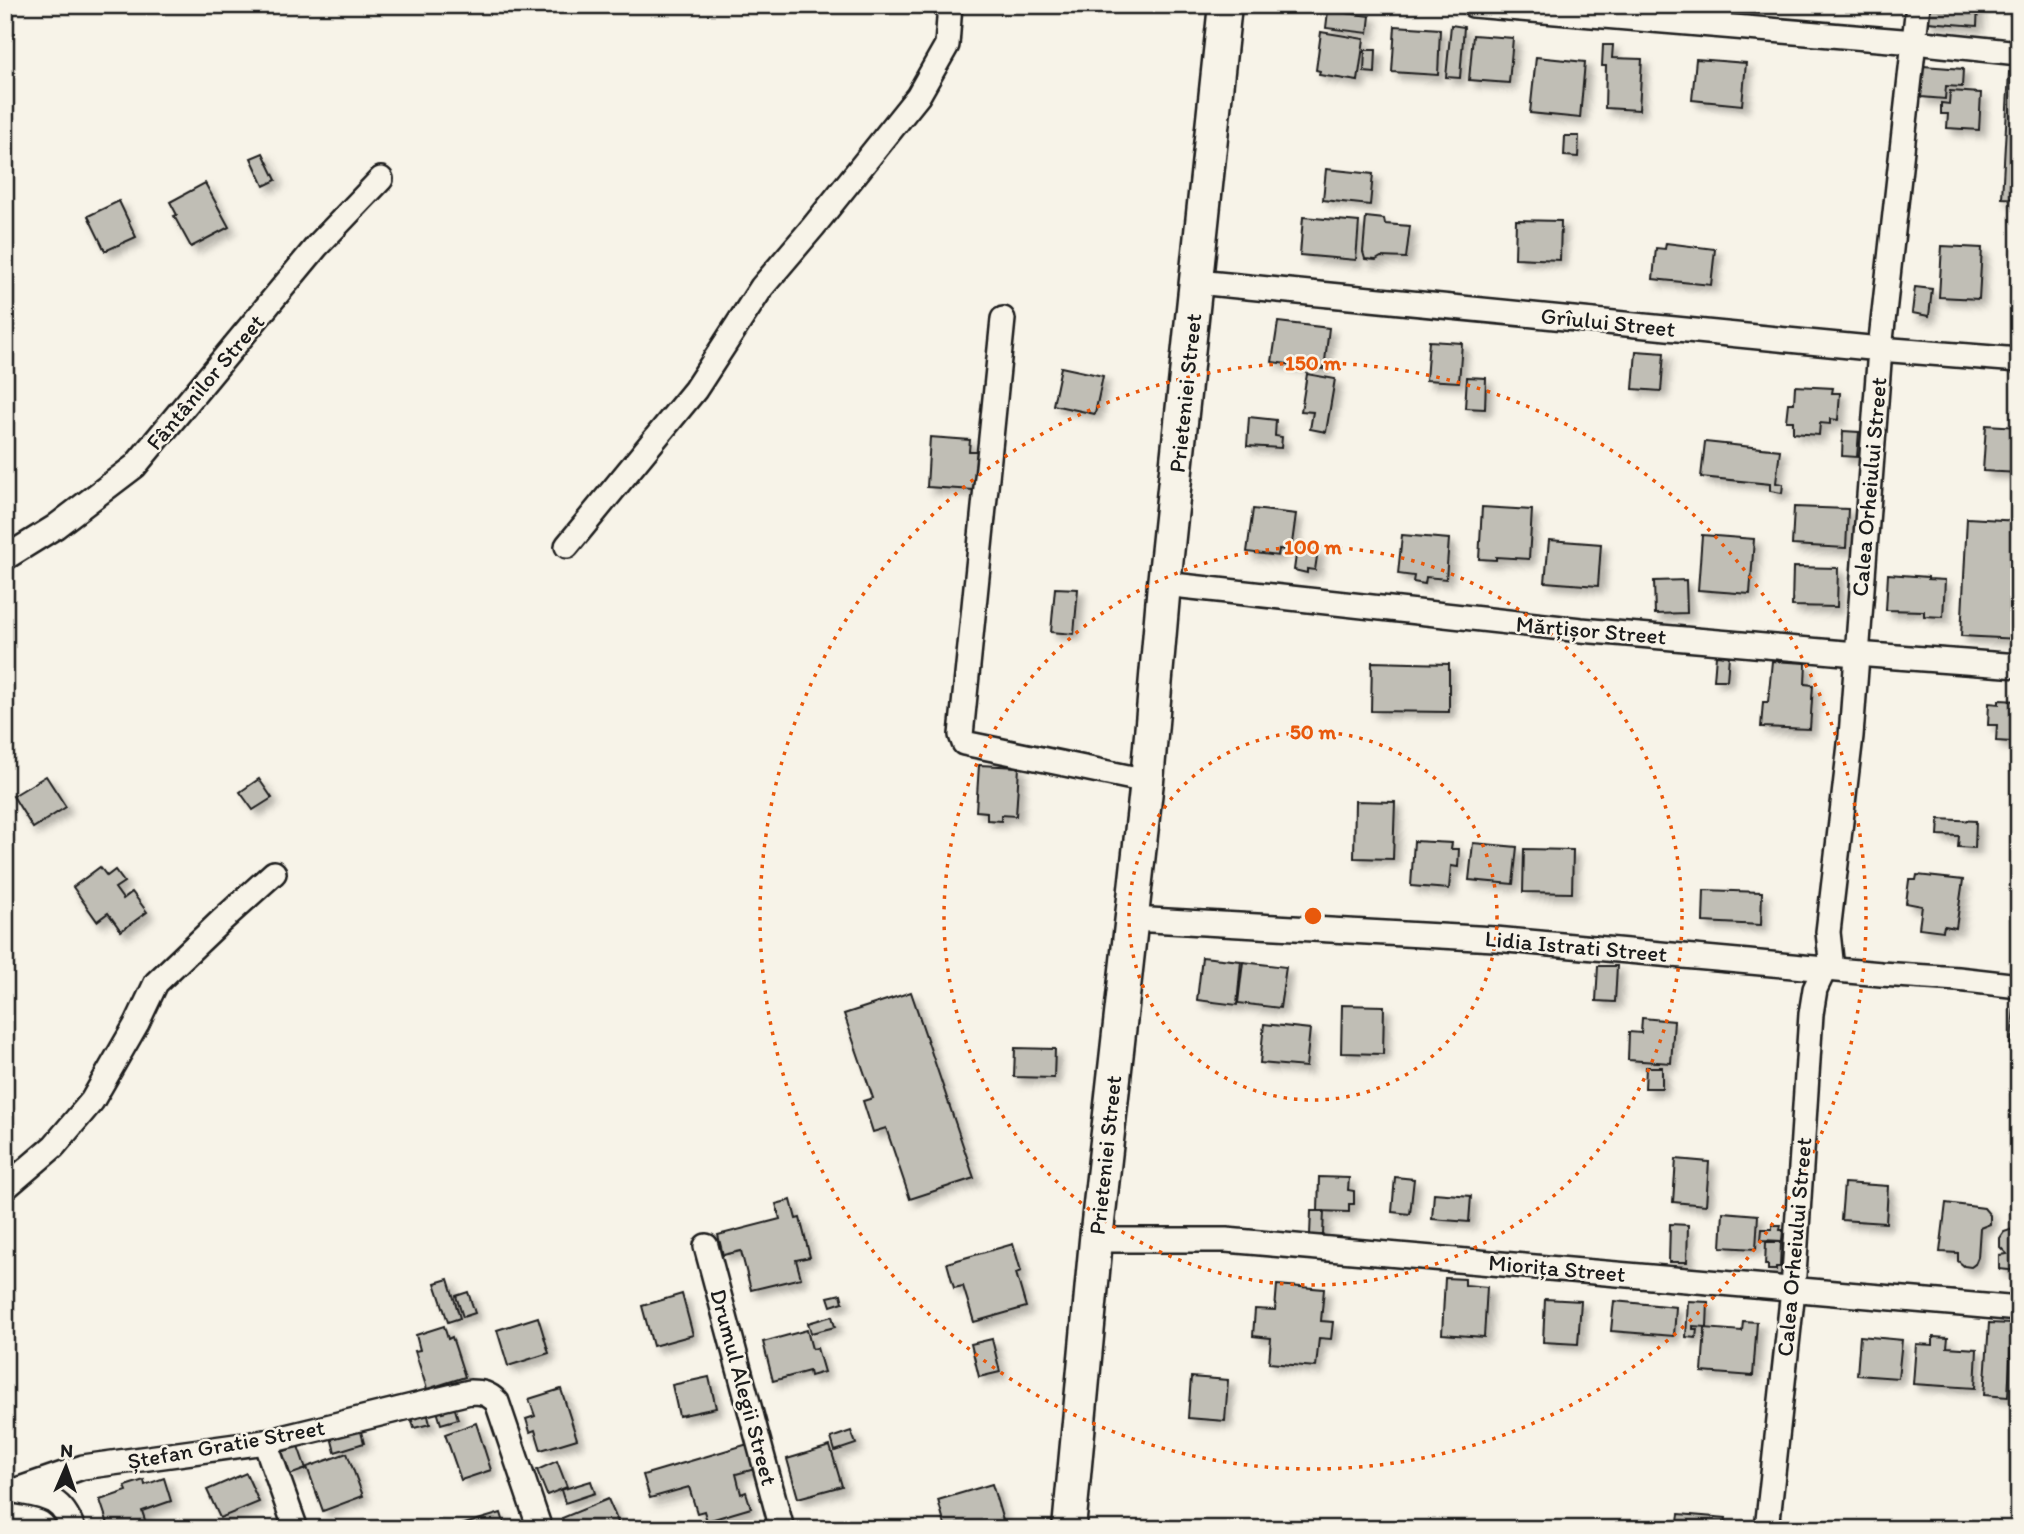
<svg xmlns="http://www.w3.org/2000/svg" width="2024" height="1534" viewBox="0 0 2024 1534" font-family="Itim,sans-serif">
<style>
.building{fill:#c0beb5;stroke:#1c1c1c;stroke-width:2;filter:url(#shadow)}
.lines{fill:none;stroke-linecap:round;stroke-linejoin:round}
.street-casing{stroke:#1c1c1c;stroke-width:28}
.secondary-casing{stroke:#1c1c1c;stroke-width:37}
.street{stroke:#f7f3e8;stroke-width:23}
.secondary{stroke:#f7f3e8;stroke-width:32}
.ring{fill:none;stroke:#e8590c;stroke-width:3.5;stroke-dasharray:3.5 7}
.labels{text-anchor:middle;stroke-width:5;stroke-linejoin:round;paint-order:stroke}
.street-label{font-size:23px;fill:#1c1c1c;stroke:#f7f3e8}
.centre{fill:#e8590c;stroke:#f7f3e8;stroke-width:3.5}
.ring-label{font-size:21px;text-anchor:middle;font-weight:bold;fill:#e8590c;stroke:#f7f3e8;stroke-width:5;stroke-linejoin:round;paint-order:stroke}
</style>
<defs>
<filter id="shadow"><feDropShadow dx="6" dy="6" stdDeviation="3.5" flood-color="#0004"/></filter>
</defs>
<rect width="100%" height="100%" fill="#f7f3e8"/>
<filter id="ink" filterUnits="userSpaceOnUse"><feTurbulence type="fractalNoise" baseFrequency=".0143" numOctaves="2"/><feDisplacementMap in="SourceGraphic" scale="14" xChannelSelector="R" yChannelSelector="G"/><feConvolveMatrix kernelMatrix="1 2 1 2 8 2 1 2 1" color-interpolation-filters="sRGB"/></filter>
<g filter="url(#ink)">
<!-- building -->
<g class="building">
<path d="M1929,5H1978L1977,26L1928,22Z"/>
<path d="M1328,11L1370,16L1368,33L1326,28Z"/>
<path d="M1451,25L1464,27L1460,78L1446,77Z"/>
<path d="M1395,26L1440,29L1438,75L1392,72Z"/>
<path d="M1321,32L1364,39L1358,81L1319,75L1320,71L1316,70Z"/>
<path d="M1473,35L1513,38L1509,83L1469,80Z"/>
<path d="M1603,45H1613L1612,58L1642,59L1639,110L1605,108L1606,66H1602Z"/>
<path d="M1365,50H1376L1375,73L1364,72Z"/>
<path d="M1536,57L1585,62L1580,118L1530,113Z"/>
<path d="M1696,59L1746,63L1742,105L1692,100Z"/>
<path d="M1923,66L1963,69L1962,87L1946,86L1945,99L1921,97Z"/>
<path d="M2009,72L2019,73V199L2002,198Z"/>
<path d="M1950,91L1981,93L1979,130L1947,128L1948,114H1941V103L1949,104Z"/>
<path d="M1565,136H1579L1578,157L1564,156Z"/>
<path d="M263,153L276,180L264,186L251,158Z"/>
<path d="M1326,169L1373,174L1370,205L1323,200Z"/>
<path d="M205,183L229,227L191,247L174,216L177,215L170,202Z"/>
<path d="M119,201L136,237L105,251L88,216Z"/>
<path d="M1303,217L1359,222L1356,260L1300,255Z"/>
<path d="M1366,217L1384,219L1385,224L1410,226L1406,258L1381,257L1376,260L1365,259L1363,252Z"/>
<path d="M1516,220L1561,221L1560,260L1515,258Z"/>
<path d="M1666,243L1715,249L1711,285L1653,279L1656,248L1665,249Z"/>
<path d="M1942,246L1982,248L1979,299L1939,297Z"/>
<path d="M1915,287L1932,289L1929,316L1912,313Z"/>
<path d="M1278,322L1329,328L1324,369L1272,362Z"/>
<path d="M1429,341L1462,343L1459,382L1426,380Z"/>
<path d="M1636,351L1664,353L1661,391L1633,389Z"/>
<path d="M1061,367L1103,376L1095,414L1053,405Z"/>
<path d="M1307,374L1335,379L1326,432L1310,429L1313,412L1301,411Z"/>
<path d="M1467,377L1486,378L1485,409L1465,408Z"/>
<path d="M1795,386L1833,388L1832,393H1840L1838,420L1830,419V424L1820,423L1819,435L1793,433V421H1786L1788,403H1794Z"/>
<path d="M1249,417L1276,420L1275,436L1282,437L1281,448L1247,446Z"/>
<path d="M1986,425L2019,427V473L1983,471Z"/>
<path d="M1843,431L1859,432L1857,457L1842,456Z"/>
<path d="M930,437L970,440L969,451H977L974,490L927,487Z"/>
<path d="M1705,442L1780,450L1776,483L1783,484L1782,493L1770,491V484L1701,477Z"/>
<path d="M1482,507L1532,510L1529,559L1496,557V560L1479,559Z"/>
<path d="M1794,507L1848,509L1846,548L1792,545Z"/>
<path d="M1253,509L1296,514L1291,551L1279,549L1278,556L1247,552Z"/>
<path d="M1967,518L2019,521V639L1961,636Z"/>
<path d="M1402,535L1449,539L1446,579L1426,577L1425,584L1413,582L1414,576L1398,574Z"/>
<path d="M1702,535L1754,539L1750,594L1698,590Z"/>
<path d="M1549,540L1601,544L1598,586L1545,582Z"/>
<path d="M1297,548L1318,550L1315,570L1307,569V573L1294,570Z"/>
<path d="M1793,567L1838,568L1837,607L1792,606Z"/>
<path d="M1888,574L1928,577V579L1945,580L1943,617L1924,616V611L1886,610Z"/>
<path d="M1686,580L1687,613L1655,614L1654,581Z"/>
<path d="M1055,588L1078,589L1074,634L1051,632Z"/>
<path d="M1716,655L1729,656L1727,680H1714Z"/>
<path d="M1772,661L1806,663L1805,684L1813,685L1810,729L1761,727L1763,702H1768Z"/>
<path d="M1372,662L1449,664V712L1371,711Z"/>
<path d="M1999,700L2019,701V751H2011V742L1996,741L1997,725H1988L1989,703L1999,704Z"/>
<path d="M979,765L1019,767L1016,816L1001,815V821L987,820V812L976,811Z"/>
<path d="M46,776L66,807L33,828L13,796Z"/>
<path d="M259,779L272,798L253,810L240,792Z"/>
<path d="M1355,801L1395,802L1393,859L1354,858Z"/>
<path d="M1939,819L1976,821L1975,848L1958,847L1959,836L1938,835Z"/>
<path d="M1414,841L1452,843L1451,849H1459L1458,867L1451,866L1449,889L1411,886Z"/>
<path d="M1473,843L1517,847L1513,884L1469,880Z"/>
<path d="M1524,849L1573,850L1572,893L1523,892Z"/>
<path d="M100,867L107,876L115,870L124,882L115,888L123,899L132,892L147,912L121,931L108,913L97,921L73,887Z"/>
<path d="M1917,875L1963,880L1956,928L1944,926L1943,931L1919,928L1922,906L1906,903L1909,880H1916Z"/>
<path d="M1704,890L1762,892L1761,925L1703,922Z"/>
<path d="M1202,957L1241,961L1237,1005L1197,1000Z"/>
<path d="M1243,962L1286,967L1280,1008L1238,1003Z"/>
<path d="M1598,966H1617L1615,1002L1596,1001Z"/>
<path d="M911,992L974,1178L910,1199L886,1128L873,1132L863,1101L873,1098L844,1014Z"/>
<path d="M1342,1005L1384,1006L1383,1054L1341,1053Z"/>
<path d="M2014,1006L2019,1007V1052L2010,1051Z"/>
<path d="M1642,1018L1674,1021L1671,1063L1628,1060L1629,1032L1641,1033Z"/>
<path d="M1264,1024L1310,1029L1306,1067L1260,1063Z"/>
<path d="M1015,1048L1055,1049L1054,1078L1014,1077Z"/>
<path d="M1646,1067H1662V1088H1645Z"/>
<path d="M1676,1159L1709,1162L1706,1205L1673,1202Z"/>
<path d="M1319,1177L1349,1178L1348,1190L1354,1191V1204H1349V1212L1318,1211Z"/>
<path d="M1395,1177L1414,1179L1410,1214L1392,1212Z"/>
<path d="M1844,1183L1888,1186L1886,1223L1841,1220Z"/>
<path d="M1434,1193L1471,1196L1469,1222L1432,1219Z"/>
<path d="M791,1200L796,1219L800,1218L810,1257L796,1260L801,1278L751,1290L741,1251L723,1255L718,1235L780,1219L776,1204Z"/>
<path d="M1946,1203L1984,1208L1990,1215V1224L1980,1228L1978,1257L1975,1264L1971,1267L1964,1266L1958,1261V1253L1940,1252Z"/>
<path d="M1311,1211H1324L1323,1235H1310Z"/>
<path d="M2014,1211L2019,1212V1271L1999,1269V1255L2007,1254L2000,1247V1238L2004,1232L2013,1229Z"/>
<path d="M1723,1212L1758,1215L1756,1249L1721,1247Z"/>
<path d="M1670,1224L1688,1225L1687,1262H1669Z"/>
<path d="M1772,1225H1781L1780,1230H1783L1782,1241L1761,1240L1762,1229H1772Z"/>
<path d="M1766,1242H1781L1780,1267H1776V1270H1768V1265H1765Z"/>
<path d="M1013,1244L1021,1271L1016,1273L1026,1307L974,1322L963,1286L954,1288L947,1263Z"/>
<path d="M1445,1278L1465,1279V1285L1487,1287L1484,1337L1442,1334Z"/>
<path d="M448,1279L460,1318L448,1322L435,1283Z"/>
<path d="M1277,1285L1324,1289L1321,1321L1333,1322L1331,1339L1319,1338L1316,1367L1269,1363L1271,1338L1253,1336L1255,1309L1275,1310Z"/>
<path d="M468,1292L475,1313L463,1317L456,1296Z"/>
<path d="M682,1294L693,1335L653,1346L642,1306Z"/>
<path d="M841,1294L843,1302L831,1306L828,1297Z"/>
<path d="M1545,1299L1581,1301L1578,1344L1543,1342Z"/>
<path d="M1614,1301L1676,1307L1674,1336L1611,1331Z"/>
<path d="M1688,1301L1708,1302L1707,1327L1693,1326V1329H1697L1696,1338L1686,1337Z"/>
<path d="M832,1316L835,1327L811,1333L808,1323Z"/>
<path d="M538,1317L549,1353L508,1366L497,1330Z"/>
<path d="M1743,1321L1757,1322L1753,1376L1702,1372L1705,1328L1742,1331Z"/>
<path d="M1989,1323L2012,1324L2008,1397L1984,1395Z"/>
<path d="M444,1326L448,1339L452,1337L465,1377L427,1389L415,1351L420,1350L416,1335Z"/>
<path d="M807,1330L812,1349L817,1348L824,1372L810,1376L809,1371L773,1381L763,1342Z"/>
<path d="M1860,1336L1902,1340L1898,1378L1857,1375Z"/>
<path d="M1933,1337L1948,1338L1947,1347L1977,1349L1975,1388L1913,1384L1916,1344L1933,1345Z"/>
<path d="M992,1339L1000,1372L979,1377L971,1344Z"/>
<path d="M709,1377L716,1408L679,1416L672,1385Z"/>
<path d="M1191,1377L1228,1380L1225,1421L1188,1418Z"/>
<path d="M561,1389L577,1439L541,1450L535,1430L530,1432L526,1419L535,1416L529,1399Z"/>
<path d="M454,1406L458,1419L441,1424L437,1411Z"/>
<path d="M427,1412L430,1424L414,1428L411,1417Z"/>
<path d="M476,1423L491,1470L461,1480L445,1434Z"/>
<path d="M360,1428L364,1443L335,1452L331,1437Z"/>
<path d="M851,1431L856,1444L835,1451L831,1438Z"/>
<path d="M748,1444L755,1469L736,1474L741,1494L746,1492L751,1508L707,1521L704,1511L697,1513L689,1487L650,1498L643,1475Z"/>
<path d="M298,1446L306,1469L290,1475L282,1452Z"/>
<path d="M830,1446L842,1486L798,1498L787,1459Z"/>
<path d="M347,1453L363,1496L323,1511L307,1467Z"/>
<path d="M557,1461L567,1487L547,1495L537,1470Z"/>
<path d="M246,1473L259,1502L220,1518L207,1490Z"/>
<path d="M164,1478L171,1501L142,1511L148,1529H105L109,1527L100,1500L127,1491L125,1486L144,1480L145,1485Z"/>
<path d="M591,1481L595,1493L565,1503L561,1490Z"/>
<path d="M992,1484L1004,1524L987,1529H946L938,1500Z"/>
<path d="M608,1499L621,1529H566L562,1518Z"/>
<path d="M501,1513L506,1529H462L461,1525Z"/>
<path d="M1679,1514L1726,1518L1725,1529H1677Z"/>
<path d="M850,1519L852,1529H814Z"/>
</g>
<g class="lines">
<defs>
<g id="street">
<path d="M1473,5L1914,42L2019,53"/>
<path d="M1197,282L1880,349L2019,360"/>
<path d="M1003,319L961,735L964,743L1147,781"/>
<path d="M567,546L695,390L762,287L813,227L918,96L947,45L950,5"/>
<path d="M5,558L55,527L135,466L317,246L381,179"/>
<path d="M1164,584L1581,630L1856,654L2019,666"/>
<path d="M1132,919L1495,939L1881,974L1958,979L2019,986"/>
<path d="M1832,969L1828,932L1851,736L1880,349L1918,5"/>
<path d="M5,1188L54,1146L92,1101L137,1023L156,983L221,921L274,873"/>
<path d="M1096,1240H1226L2019,1309"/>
<path d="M706,1246L782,1529"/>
<path d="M265,1442L296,1529"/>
<path d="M15,1491C45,1497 61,1496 73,1529"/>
<path d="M5,1494L83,1467L265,1442L470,1392C482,1392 488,1393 497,1402L540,1529"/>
<path d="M1767,1529L1793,1290L1811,1014L1815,989L1825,968"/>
</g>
<path id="secondary" d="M1069,1529L1096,1240L1147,781L1164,584L1225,5"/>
</defs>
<!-- street casing -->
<use href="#street" class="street-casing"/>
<!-- secondary casing -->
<use href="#secondary" class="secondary-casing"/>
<!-- street -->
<use href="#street" class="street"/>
<!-- secondary -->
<use href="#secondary" class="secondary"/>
</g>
</g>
<!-- distance rings -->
<g class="ring">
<circle cx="1313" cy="916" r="184"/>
<circle cx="1313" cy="916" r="369"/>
<circle cx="1313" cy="916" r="553"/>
</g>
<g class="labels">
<!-- street labels -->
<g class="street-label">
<text transform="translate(1608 322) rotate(6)" y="8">Grîului Street</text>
<text transform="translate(205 382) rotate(-50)" y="8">Fântânilor Street</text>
<text transform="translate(1185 393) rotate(-84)" y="8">Prieteniei Street</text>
<text transform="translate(1869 487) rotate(-85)" y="8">Calea Orheiului Street</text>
<text transform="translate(1591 630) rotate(5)" y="8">Mărțișor Street</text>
<text transform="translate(1576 946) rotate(5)" y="8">Lidia Istrati Street</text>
<text transform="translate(1105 1155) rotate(-84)" y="8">Prieteniei Street</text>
<text transform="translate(1794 1247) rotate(-85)" y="8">Calea Orheiului Street</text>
<text transform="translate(1557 1268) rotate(5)" y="8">Miorița Street</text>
<text transform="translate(744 1387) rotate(75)" y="8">Drumul Alegii Street</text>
<text transform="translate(226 1444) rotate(-10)" y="8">Ștefan Gratie Street</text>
</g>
</g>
<circle cx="1313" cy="916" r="10" class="centre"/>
<g class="ring-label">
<text x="1313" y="370">150 m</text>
<text x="1313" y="554">100 m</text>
<text x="1313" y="739">50 m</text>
</g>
<!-- margin -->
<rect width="2024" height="1534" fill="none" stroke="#f7f3e8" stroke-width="28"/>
<rect x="14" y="14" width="1996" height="1506" fill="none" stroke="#1c1c1c" stroke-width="2.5" filter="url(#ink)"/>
<!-- north arrow -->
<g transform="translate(66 1467) rotate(2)" stroke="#f7f3e8" stroke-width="5" paint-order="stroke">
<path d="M0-5L12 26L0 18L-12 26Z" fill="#1c1c1c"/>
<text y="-10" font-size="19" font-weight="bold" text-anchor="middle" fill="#1c1c1c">N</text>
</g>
</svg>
